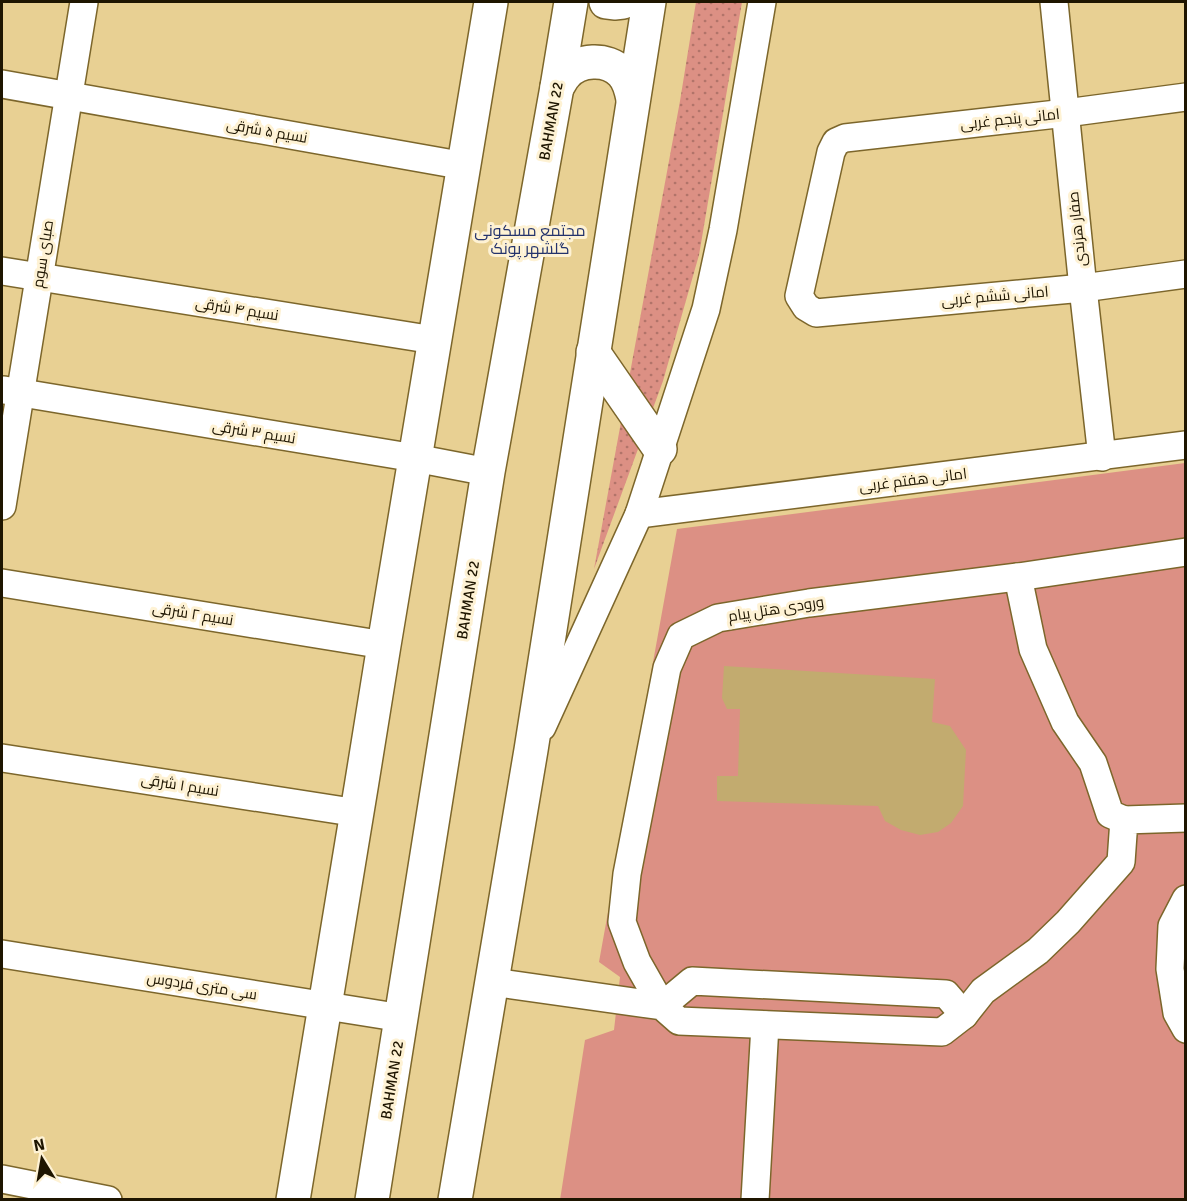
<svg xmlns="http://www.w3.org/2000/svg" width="1187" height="1201" viewBox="0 0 1187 1201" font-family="Signika,Cairo,sans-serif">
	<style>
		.grass { fill: url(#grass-dots) }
		.garden { fill: #dc9084 }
		.building { fill: #c2ab6f }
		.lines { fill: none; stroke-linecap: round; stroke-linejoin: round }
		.minor-casing { stroke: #7c662b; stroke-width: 30 }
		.major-casing { stroke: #7c662b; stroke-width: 36 }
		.highway-casing { stroke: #7c662b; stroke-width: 36 }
		.minor { stroke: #fff; stroke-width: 27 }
		.major { stroke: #fff; stroke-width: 33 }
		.highway { stroke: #fff; stroke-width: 33 }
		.labels { text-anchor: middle; stroke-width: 6; stroke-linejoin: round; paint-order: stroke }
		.street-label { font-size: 15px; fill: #1e1500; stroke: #fef2d4 }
		.neighbourhood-label { font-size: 16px; fill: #24336c; stroke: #fef2d4 }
	</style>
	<defs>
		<pattern id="grass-dots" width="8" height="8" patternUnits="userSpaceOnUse" patternTransform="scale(1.5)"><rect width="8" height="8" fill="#dc9084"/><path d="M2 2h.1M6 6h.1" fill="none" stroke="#b2746a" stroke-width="1.8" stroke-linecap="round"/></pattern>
	</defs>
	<rect width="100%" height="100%" fill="#e8d093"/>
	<path class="grass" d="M 696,2 L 742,2 L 699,255 L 663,381 L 594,569 L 680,101 Z"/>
	<path class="garden" d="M 1185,463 L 1185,1199 L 560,1200 L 585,1040 L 614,1030 L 620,977 L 599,962 L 677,529 Z"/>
	<path class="building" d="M 724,666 L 935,679 L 932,722 L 950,726 L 966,750 L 963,806 L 951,823 L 938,832 L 920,835 L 901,830 L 885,821 L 878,806 L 717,801 L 717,776 L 738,776 L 740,709 L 727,709 L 722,698 Z"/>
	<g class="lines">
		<g class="minor-casing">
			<g id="minor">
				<path d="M 1054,2 L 1083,288 L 1102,457"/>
				<path d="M 2,84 L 465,166"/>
				<path d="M 1186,97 L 1066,113 L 845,138 L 836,142 L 831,152 L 799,296 L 806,307 L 816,313 L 1083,288 L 1186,274"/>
				<path d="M 2,271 L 434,340"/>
				<path d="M 4,390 L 415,458 L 488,472"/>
				<path d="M 2,506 L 84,2"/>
				<path d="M 639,514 L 1186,445"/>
				<path d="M 1018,577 L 1033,649 L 1065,722 L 1093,763 L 1110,814 L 1124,820"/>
				<path d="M 2,583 L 384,645"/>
				<path d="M 542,727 L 639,514 L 706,309 L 723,230 L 762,2"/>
				<path d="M 2,758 L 358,813"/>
				<path d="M 1186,899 L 1172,926 L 1170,969 L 1177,1013 L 1186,1029"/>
				<path d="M 2,954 L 402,1018"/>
				<path d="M 492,982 L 662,1006 L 679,1021 L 942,1032 L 964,1015 L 983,991 L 1038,951 L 1068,922 L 1121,862 L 1124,820 L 1186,818"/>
				<path d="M 662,1006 L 637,962 L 622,922 L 627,874 L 667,668 L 681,636 L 718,618 L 809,603 L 1018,577 L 1186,552"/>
				<path d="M 662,1006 L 692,981 L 946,994 L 964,1015"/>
				<path d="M 2,1179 L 108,1200"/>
				<path d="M 755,1200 L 765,1025"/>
			</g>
		</g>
		<g class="major-casing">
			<path id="major" d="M 293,1200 C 325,1015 354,830 384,645 C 418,431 457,216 491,2"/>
		</g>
		<g class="highway-casing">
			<g id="highway">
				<path d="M 606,2 L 614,3 L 623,2"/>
				<path d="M 557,87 C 560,83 562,78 565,75 C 578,59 607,57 622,73 C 629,80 631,89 633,99"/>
				<path d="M 593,352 L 660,449"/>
				<path d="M 372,1200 L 488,472 L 557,87 L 571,2"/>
				<path d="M 455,1200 L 531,750 L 649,2"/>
			</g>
		</g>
		<use href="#minor" class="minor"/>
		<use href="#major" class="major"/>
		<use href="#highway" class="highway"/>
	</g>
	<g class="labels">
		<g class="street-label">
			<text transform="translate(1010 119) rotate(-6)" y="5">امانی پنجم غربی</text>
			<text transform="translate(551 121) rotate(-80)" y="5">BAHMAN 22</text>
			<text transform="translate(267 131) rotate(10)" y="5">نسیم ۵ شرقی</text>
			<text transform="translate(1077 229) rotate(-96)" y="5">صفار هرندی</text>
			<text transform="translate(43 254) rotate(-81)" y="5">صبای سوم</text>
			<text transform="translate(995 296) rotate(-5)" y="5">امانی ششم غربی</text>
			<text transform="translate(237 309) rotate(9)" y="5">نسیم ۴ شرقی</text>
			<text transform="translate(254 432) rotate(9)" y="5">نسیم ۳ شرقی</text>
			<text transform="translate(913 480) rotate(-7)" y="5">امانی هفتم غربی</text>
			<text transform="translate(468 600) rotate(-81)" y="5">BAHMAN 22</text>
			<text transform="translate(776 609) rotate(-9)" y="5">ورودی هتل پیام</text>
			<text transform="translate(193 614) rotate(9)" y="5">نسیم ۲ شرقی</text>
			<text transform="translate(180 785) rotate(9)" y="5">نسیم ۱ شرقی</text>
			<text transform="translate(202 986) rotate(9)" y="5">سی متری فردوس</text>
			<text transform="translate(392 1080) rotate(-81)" y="5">BAHMAN 22</text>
		</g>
		<g class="neighbourhood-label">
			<text x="530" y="236">مجتمع مسکونی<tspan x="530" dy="18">گلشهر پونک</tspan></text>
		</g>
	</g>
	<rect width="1187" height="1201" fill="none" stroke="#1e1500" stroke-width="6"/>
	<g transform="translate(42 1159) rotate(349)" stroke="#fef2d4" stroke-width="4.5" paint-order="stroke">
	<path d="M0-4.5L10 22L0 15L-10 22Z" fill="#1e1500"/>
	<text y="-9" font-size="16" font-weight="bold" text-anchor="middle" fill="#1e1500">N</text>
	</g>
</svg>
